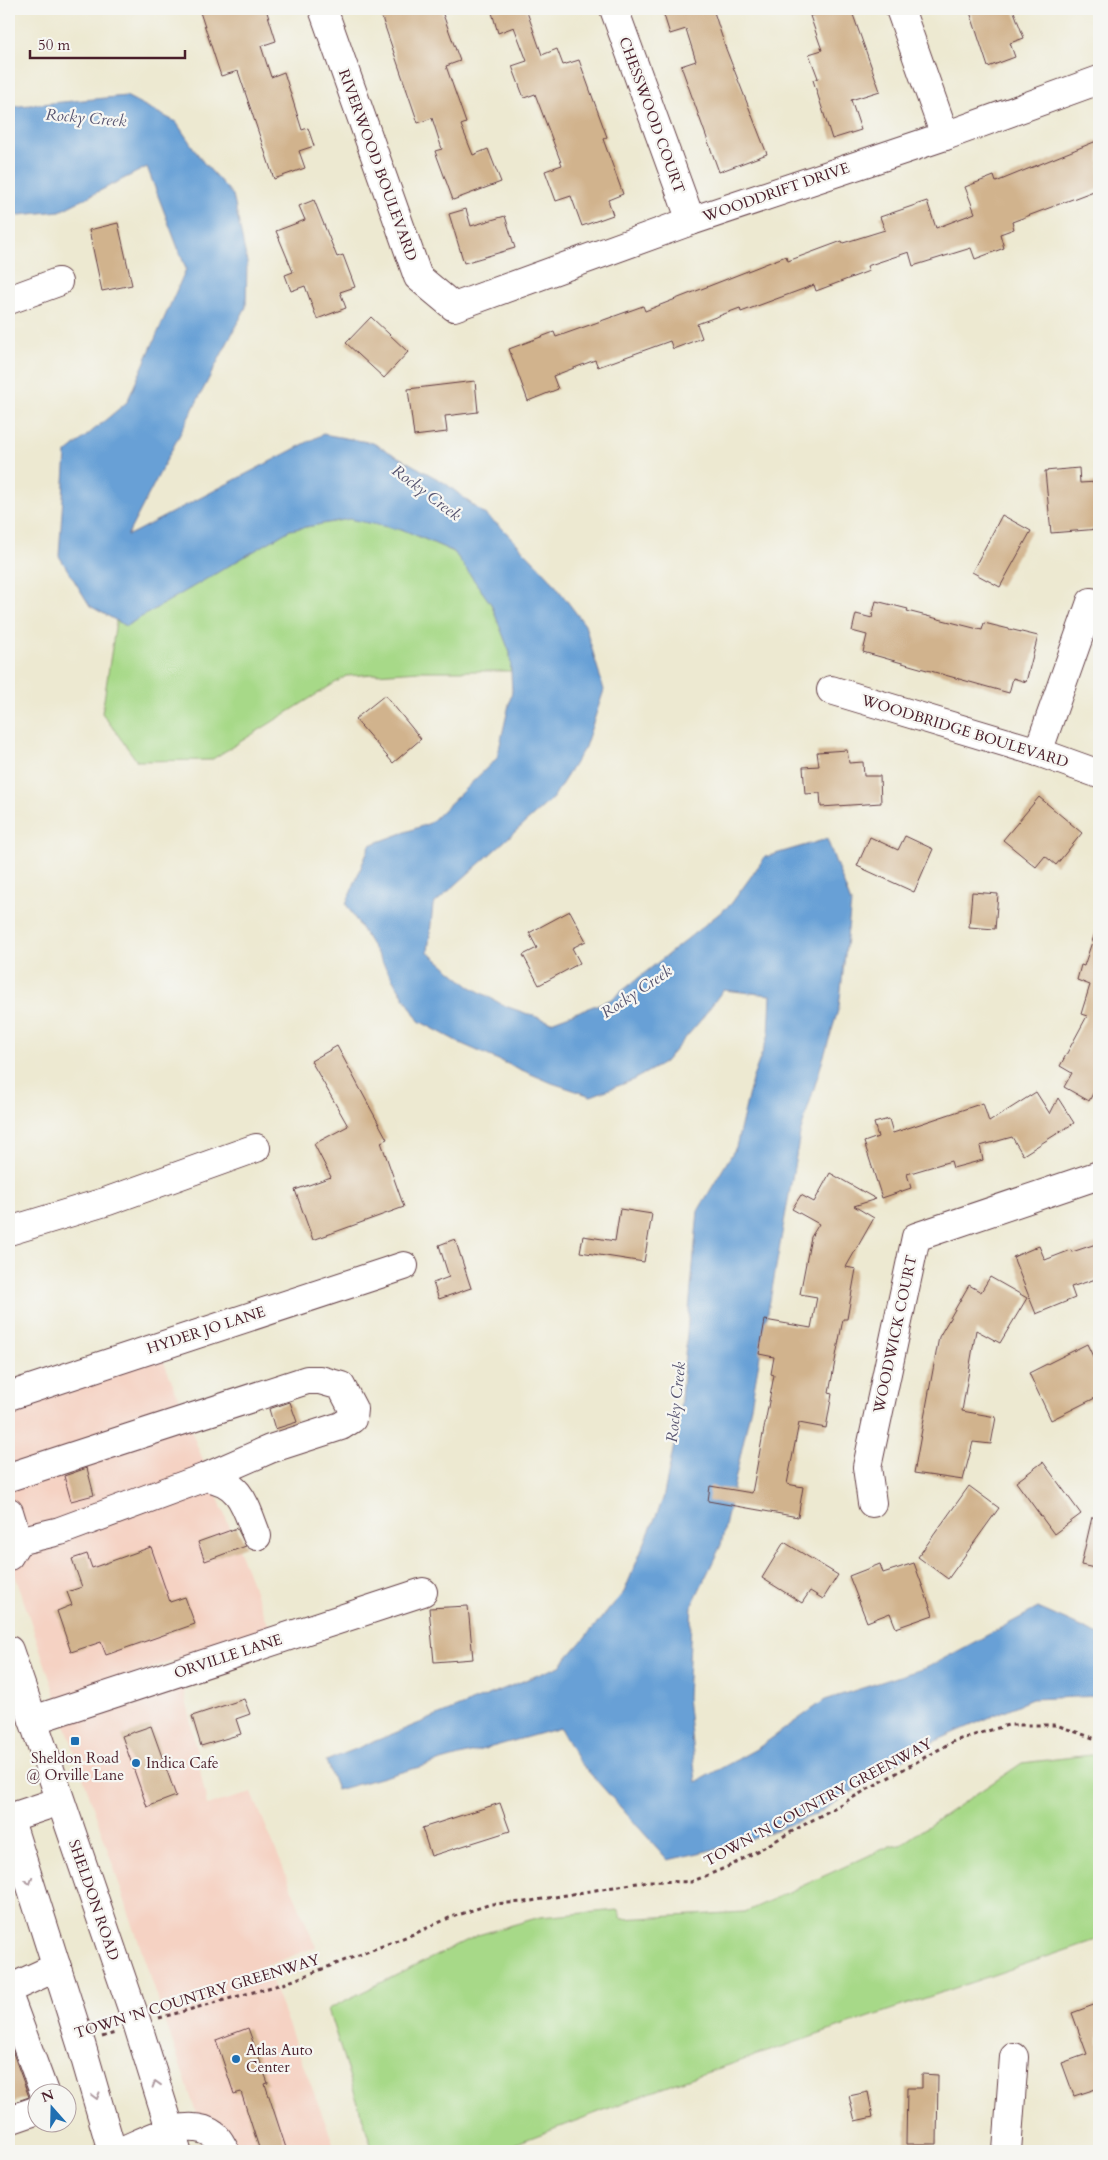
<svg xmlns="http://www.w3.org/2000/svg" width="1108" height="2160" viewBox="0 0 1108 2160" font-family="Cardo,serif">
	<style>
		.built { fill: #f5d2c3 }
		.green { fill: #a7d988; stroke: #787c5a }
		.water { fill: #68a0d6; stroke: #596080 }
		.building { fill: #d1b38d }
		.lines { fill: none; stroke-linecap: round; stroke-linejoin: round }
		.minor-casing { stroke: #623d44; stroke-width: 30 }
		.major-casing { stroke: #623d44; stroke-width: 30 }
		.path { stroke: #623d44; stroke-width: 3; stroke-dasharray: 4 4; stroke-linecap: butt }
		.minor { stroke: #fff; stroke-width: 28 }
		.major { stroke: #fff; stroke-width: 28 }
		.oneway { stroke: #ae9aa0 }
		.poi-dot { fill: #1f6fb2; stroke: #f6f6f2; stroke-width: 2 }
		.labels { text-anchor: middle; stroke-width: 4.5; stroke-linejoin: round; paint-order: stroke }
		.street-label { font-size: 15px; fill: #4a1f2b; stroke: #f6f6f2 }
		.poi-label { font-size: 15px; fill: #4a1f2b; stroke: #f6f6f2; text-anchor: start }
		.water-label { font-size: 16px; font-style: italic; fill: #56536f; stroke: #f6f6f2 }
	</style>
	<rect width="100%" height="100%" fill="#f6f6f2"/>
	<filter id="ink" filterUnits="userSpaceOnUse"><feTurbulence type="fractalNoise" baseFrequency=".02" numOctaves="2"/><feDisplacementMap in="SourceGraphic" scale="10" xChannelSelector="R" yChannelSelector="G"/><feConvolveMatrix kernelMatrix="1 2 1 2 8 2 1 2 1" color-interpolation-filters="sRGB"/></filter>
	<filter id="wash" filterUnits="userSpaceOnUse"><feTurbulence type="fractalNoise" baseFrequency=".0096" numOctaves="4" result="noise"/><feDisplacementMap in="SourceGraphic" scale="20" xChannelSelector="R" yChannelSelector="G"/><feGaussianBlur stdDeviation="1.12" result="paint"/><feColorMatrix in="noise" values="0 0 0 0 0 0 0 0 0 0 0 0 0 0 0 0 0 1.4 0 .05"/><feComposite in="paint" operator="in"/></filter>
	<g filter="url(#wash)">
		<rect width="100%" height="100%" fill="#ede9d1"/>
		<g class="built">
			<path d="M 162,1357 L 270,1629 L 57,1700 L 9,1557 L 9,1410 L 19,1404 Z"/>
			<path d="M 183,1684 L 207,1805 L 252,1793 L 316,1947 L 266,1966 L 336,2151 L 209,2151 L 65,1723 Z"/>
		</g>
		<g class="green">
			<path d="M 349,519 L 406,531 L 454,552 L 491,604 L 510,653 L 511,671 L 419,671 L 346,676 L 211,760 L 137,761 L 102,713 L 116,621 L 126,626 L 290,530 Z"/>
			<path d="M 1099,1754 L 1099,1939 L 673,2084 L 496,2151 L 373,2151 L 328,2009 L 478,1935 L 540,1917 L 618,1910 L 621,1919 L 745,1912 L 892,1845 L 900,1845 L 1022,1763 Z"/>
		</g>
		<path class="water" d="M 126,96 L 176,122 L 203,162 L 233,195 L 247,262 L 246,307 L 127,536 L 323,434 L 373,443 L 445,483 L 502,528 L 549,577 L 585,625 L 604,690 L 585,747 L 553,798 L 433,905 L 428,952 L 469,986 L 505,1006 L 551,1022 L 612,999 L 731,904 L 765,857 L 827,839 L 851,903 L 839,1007 L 800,1134 L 750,1411 L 721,1545 L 692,1605 L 687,1697 L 696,1782 L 758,1748 L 825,1700 L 928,1667 L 1038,1608 L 1099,1635 L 1099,1696 L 1032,1699 L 924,1746 L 817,1814 L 742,1843 L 668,1860 L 578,1760 L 560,1728 L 337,1790 L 326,1761 L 560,1666 L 624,1592 L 663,1499 L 679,1421 L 698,1211 L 736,1147 L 752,1080 L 769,1034 L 771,995 L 723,990 L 700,1021 L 664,1063 L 631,1081 L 591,1096 L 552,1083 L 503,1062 L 462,1044 L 419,1021 L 346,904 L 370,845 L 430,823 L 497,758 L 512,691 L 510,653 L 491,604 L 454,552 L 406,531 L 349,519 L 290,530 L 126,626 L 90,606 L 59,556 L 66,453 L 127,402 L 186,269 L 147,167 L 60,211 L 9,216 L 9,107 Z"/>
		<g id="blocks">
			<g class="building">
				<path d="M 199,9 L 266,9 L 276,41 L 261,46 L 271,77 L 284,72 L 302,130 L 308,128 L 314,146 L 299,151 L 305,168 L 274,179 L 238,71 L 221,76 Z"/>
				<path d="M 379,9 L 441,9 L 460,61 L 446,66 L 466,123 L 461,125 L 473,155 L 488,149 L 501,182 L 453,200 L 435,151 L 442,149 L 432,118 L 418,123 Z"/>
				<path d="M 491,9 L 526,9 L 542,55 L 557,49 L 563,65 L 579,60 L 607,137 L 603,139 L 623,194 L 608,200 L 613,215 L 582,226 L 571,196 L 556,201 L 545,171 L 562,165 L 535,94 L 524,98 L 512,66 L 527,61 L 514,27 L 498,33 Z"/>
				<path d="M 662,9 L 713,9 L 726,49 L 767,154 L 719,172 L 681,66 L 696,61 L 686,29 L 670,34 Z"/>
				<path d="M 830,9 L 851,9 L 880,91 L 851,100 L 861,130 L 832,139 L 813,80 L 818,78 L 809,54 L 822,50 L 810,16 Z"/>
				<path d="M 969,9 L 1013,9 L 1024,38 L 1010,43 L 1015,57 L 988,67 Z"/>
				<path d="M 1099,140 L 1099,189 L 1012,222 L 1014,229 L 1000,234 L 1004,248 L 975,259 L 971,248 L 913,266 L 909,252 L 867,266 L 869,271 L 816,291 L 814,285 L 741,312 L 740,308 L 697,324 L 702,338 L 673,349 L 670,341 L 598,367 L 595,360 L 553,376 L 558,389 L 528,401 L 509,349 L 554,332 L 556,337 L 643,306 L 645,311 L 786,256 L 788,261 L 842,241 L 843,243 L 885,230 L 880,217 L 927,201 L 936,228 L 975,213 L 965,187 L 994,176 L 996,182 Z"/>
				<path d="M 314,200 L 337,257 L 343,255 L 355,287 L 340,292 L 346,308 L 317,319 L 305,286 L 291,291 L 285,275 L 293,272 L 276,231 L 305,220 L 299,206 Z"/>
				<path d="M 466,209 L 471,226 L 505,216 L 515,248 L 464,263 L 449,214 Z"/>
				<path d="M 118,223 L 132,285 L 102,291 L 89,230 Z"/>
				<path d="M 371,317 L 408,352 L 384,378 L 346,343 Z"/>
				<path d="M 475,381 L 478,412 L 445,416 L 447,432 L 414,436 L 408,389 Z"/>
				<path d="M 1079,468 L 1080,483 L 1097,482 L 1099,529 L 1051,533 L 1045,471 Z"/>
				<path d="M 1002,515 L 1031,531 L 1000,587 L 972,572 Z"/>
				<path d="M 876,601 L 908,609 L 907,611 L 982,630 L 984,623 L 1038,636 L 1026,682 L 1013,678 L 1009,693 L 863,652 L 867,635 L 852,631 L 856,614 L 872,618 Z"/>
				<path d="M 385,695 L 421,739 L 393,763 L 355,719 Z"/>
				<path d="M 847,750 L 849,763 L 863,762 L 864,776 L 880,776 L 881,803 L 821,807 L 820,793 L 805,794 L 803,767 L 819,766 L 817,752 Z"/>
				<path d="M 1039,797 L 1082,833 L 1056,865 L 1045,856 L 1036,867 L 1003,840 Z"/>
				<path d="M 905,836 L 933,849 L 914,892 L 857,866 L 870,837 L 898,850 Z"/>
				<path d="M 972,892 L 998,894 L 995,929 L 969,927 Z"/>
				<path d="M 570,911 L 586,941 L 572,948 L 580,963 L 539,985 L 523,955 L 537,948 L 529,933 Z"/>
				<path d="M 1096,930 L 1099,931 L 1099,1082 L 1089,1101 L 1064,1087 L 1072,1073 L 1060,1066 L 1087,1016 L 1081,1014 L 1090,985 L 1077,980 L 1081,965 L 1084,966 Z"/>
				<path d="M 337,1046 L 387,1139 L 381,1142 L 404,1207 L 313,1240 L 295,1190 L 331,1177 L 314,1144 L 348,1126 L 311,1061 Z"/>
				<path d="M 1036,1092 L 1050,1114 L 1058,1098 L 1074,1123 L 1023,1155 L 1012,1137 L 980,1146 L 983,1160 L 953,1168 L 951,1161 L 907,1174 L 911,1188 L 882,1198 L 864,1142 L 878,1137 L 874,1123 L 889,1119 L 893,1133 L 983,1103 L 989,1122 Z"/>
				<path d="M 830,1173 L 876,1199 L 854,1206 L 874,1218 L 846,1267 L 856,1269 L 847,1319 L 843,1319 L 829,1393 L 832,1394 L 826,1428 L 799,1423 L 787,1484 L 803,1487 L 798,1517 L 708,1501 L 710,1486 L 752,1493 L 774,1375 L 771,1374 L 774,1357 L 759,1354 L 765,1320 L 811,1328 L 817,1297 L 800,1294 L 811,1237 L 819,1224 L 792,1209 L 801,1195 L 814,1202 Z"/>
				<path d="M 620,1209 L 652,1214 L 644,1262 L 580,1252 L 583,1236 L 615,1241 Z"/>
				<path d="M 455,1239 L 471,1288 L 439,1299 L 433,1283 L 449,1277 L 439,1245 Z"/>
				<path d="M 1099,1243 L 1099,1278 L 1071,1287 L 1075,1298 L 1036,1314 L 1013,1257 L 1039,1246 L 1045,1260 L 1071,1250 L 1072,1252 Z"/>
				<path d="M 990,1277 L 1027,1298 L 1000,1343 L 976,1330 L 962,1411 L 996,1417 L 991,1444 L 973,1442 L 963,1480 L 914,1473 L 939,1337 L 969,1285 L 981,1292 Z"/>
				<path d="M 1087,1344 L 1099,1369 L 1099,1396 L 1051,1420 L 1029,1373 Z"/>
				<path d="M 290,1402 L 297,1422 L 275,1429 L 269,1409 Z"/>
				<path d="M 1043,1462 L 1081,1514 L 1054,1534 L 1016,1482 Z"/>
				<path d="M 87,1468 L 94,1495 L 71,1501 L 64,1476 Z"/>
				<path d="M 969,1486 L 999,1508 L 948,1579 L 918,1557 Z"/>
				<path d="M 1092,1517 L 1099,1517 L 1099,1569 L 1081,1565 Z"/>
				<path d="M 237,1528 L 246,1546 L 205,1561 L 198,1542 Z"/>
				<path d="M 784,1542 L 838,1575 L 823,1599 L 810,1591 L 802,1603 L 762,1578 Z"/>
				<path d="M 151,1547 L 170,1602 L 185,1597 L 195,1624 L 106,1655 L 101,1642 L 71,1652 L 57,1611 L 72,1605 L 67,1592 L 82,1587 L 72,1559 L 87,1554 L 92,1568 Z"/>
				<path d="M 914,1563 L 933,1615 L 896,1628 L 890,1613 L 867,1622 L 849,1576 L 880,1564 L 883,1573 Z"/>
				<path d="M 468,1606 L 473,1659 L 434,1662 L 429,1608 Z"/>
				<path d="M 244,1699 L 250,1714 L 236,1719 L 241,1734 L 201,1746 L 192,1716 Z"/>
				<path d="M 151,1726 L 176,1796 L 147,1807 L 122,1736 Z"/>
				<path d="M 500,1803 L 510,1831 L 431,1856 L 422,1828 Z"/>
				<path d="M 1099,2003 L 1099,2088 L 1074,2096 L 1062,2063 L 1087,2054 L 1072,2013 Z"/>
				<path d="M 248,2028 L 268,2083 L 265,2084 L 287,2151 L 260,2151 L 241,2092 L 234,2094 L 216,2040 Z"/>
				<path d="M 9,2042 L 29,2097 L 9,2104 Z"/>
				<path d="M 922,2074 L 938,2075 L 937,2144 L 906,2144 L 907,2088 L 922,2088 Z"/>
				<path d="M 868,2092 L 873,2117 L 855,2121 L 849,2096 Z"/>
			</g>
		</g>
	</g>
	<g filter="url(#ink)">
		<use href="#blocks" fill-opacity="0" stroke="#623d44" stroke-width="1"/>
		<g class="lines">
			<g class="minor-casing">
				<g id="minor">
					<path d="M 323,9 L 418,277 L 454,307 L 691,221 L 945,136 L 1099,80"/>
					<path d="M 614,9 L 691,221"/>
					<path d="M 900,9 L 945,136"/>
					<path d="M 9,300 L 58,282"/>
					<path d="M 831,690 L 1038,752 L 1099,774"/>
					<path d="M 1038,752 L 1091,602"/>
					<path d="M 9,1231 L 108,1201 L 256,1148"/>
					<path d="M 9,1396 L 404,1266"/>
					<path d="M 9,1477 L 307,1380 L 320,1380 L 341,1386 L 353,1409 L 352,1419 L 341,1426 L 270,1449 L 206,1477"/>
					<path d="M 872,1503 L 867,1467 L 916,1237 L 1099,1175"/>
					<path d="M 9,1512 L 18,1541 L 9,1556"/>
					<path d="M 18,1541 L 60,1531 L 206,1477 C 242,1483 245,1506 257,1536"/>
					<path d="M 33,1720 L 423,1592"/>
					<path d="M 9,1818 L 60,1801"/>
					<path d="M 9,1989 L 57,1967"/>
					<path d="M 9,1997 L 44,2092"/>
					<path d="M 9,2120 L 38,2110"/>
					<path d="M 121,2151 C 146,2141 188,2115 214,2135 C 219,2138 222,2146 225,2151"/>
					<path d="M 1007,2151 L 1014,2057"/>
				</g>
			</g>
			<g class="major-casing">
				<g id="major">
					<path d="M 9,1650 L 138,2026 L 177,2151"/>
					<path d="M 9,1817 L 81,2044 L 112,2151"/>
				</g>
			</g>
			<g class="path">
				<path d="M 159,2018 L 286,1983 L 416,1933 L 449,1918 L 491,1904 L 525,1902 L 649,1881 L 691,1882 L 732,1865 L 954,1741 L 1008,1725 L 1056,1725 L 1099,1740"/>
				<path d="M 102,2037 L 115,2033"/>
			</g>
			<use href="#minor" class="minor"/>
			<use href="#major" class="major"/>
		</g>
		<defs><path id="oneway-chevron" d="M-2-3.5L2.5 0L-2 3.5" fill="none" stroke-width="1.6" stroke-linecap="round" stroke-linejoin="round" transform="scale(1.25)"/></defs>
		<g class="oneway">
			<use href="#oneway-chevron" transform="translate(29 1881) rotate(72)"/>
			<use href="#oneway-chevron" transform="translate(156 2084) rotate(-107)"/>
			<use href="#oneway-chevron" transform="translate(96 2096) rotate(74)"/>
		</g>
	</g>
	<g class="poi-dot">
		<rect x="70" y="1736" width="10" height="10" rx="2.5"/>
		<circle cx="136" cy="1763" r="5"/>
		<circle cx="236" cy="2059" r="5"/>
	</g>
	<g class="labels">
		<g class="street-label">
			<text transform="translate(652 115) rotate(70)" y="5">CHESSWOOD COURT</text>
			<text transform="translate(378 165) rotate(70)" y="5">RIVERWOOD BOULEVARD</text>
			<text transform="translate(776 192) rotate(-19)" y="5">WOODDRIFT DRIVE</text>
			<text transform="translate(965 731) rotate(17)" y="5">WOODBRIDGE BOULEVARD</text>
			<text transform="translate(206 1330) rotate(-18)" y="5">HYDER JO LANE</text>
			<text transform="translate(895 1334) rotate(-78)" y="5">WOODWICK COURT</text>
			<text transform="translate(228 1656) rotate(-18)" y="5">ORVILLE LANE</text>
			<text transform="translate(818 1802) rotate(-28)" y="5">TOWN 'N COUNTRY GREENWAY</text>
			<text transform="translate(94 1900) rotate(71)" y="5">SHELDON ROAD</text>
			<text transform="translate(197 1996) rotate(-17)" y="5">TOWN 'N COUNTRY GREENWAY</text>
		</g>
		<g class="poi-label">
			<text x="75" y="1763" text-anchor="middle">Sheldon Road<tspan x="75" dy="17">@ Orville Lane</tspan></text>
			<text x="146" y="1768">Indica Cafe</text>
			<text x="246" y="2055">Atlas Auto<tspan x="246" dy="17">Center</tspan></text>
		</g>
		<g class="water-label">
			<text transform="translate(86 117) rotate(5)" y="6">Rocky Creek</text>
			<text transform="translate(427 492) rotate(37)" y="6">Rocky Creek</text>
			<text transform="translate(636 991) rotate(-34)" y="6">Rocky Creek</text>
			<text transform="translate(675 1402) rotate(-84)" y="6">Rocky Creek</text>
		</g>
	</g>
	<rect width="1108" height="2160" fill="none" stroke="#f6f6f2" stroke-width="30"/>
	<g transform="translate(52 2108) rotate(340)"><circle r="24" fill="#f6f6f2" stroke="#b1a0a2"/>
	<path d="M0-4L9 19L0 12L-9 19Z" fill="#1f6fb2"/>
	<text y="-8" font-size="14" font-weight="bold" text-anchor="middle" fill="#4a1f2b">N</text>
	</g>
	<path d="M30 50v8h155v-8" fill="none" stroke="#4a1f2b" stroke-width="2.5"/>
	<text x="38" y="50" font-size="15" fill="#4a1f2b" stroke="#f6f6f2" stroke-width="4" paint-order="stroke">50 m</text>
</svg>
